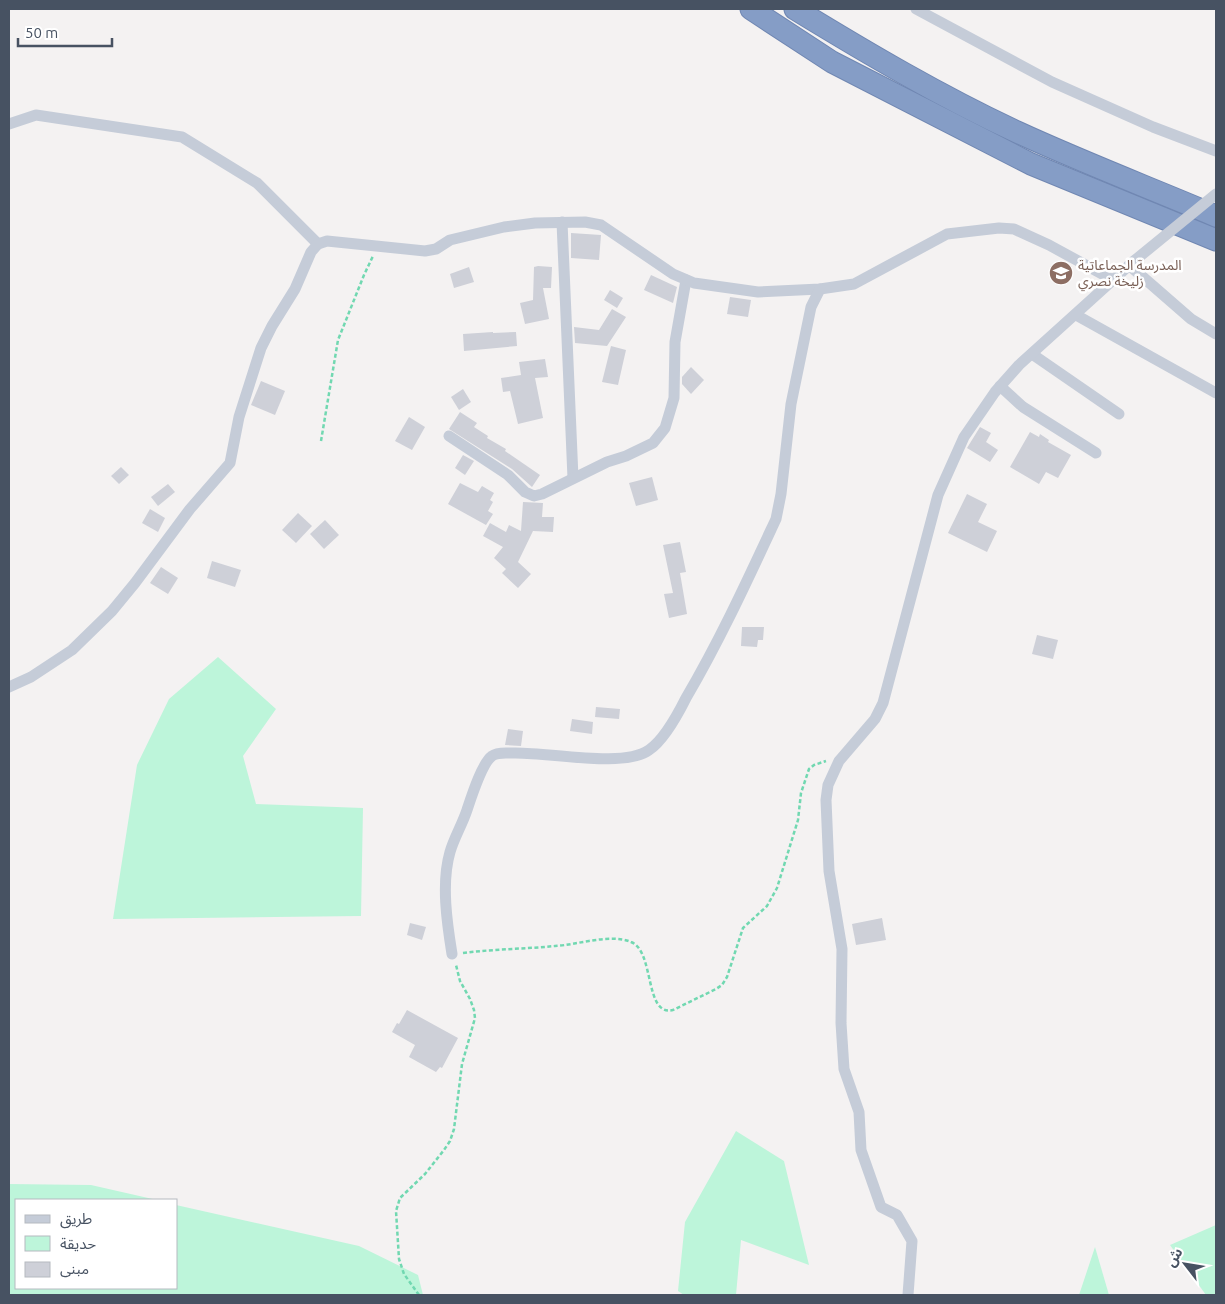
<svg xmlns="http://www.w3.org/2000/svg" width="1225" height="1304" viewBox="0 0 1225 1304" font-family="Ubuntu,'Noto Sans Arabic',sans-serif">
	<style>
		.green { fill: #bdf5da }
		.building { fill: #ced0d8 }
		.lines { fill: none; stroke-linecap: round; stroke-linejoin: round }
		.motorway-casing { stroke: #7087b2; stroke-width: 23 }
		.path { stroke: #71d8b1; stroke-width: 2.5; stroke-dasharray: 4 2.5; stroke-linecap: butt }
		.minor { stroke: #c5ccd8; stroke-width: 11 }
		.motorway { stroke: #859dc6; stroke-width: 21 }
		.minor-bridge { stroke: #c5ccd8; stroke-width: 11 }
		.labels { text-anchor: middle; stroke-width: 5; stroke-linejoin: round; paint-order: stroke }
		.education-label { font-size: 14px; fill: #785e54; stroke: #fff; text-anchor: start }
	</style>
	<rect width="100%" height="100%" fill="#f4f2f2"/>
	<g class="green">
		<path d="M 218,657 L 276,709 L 243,756 L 256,804 L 363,808 L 361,916 L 113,919 L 137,765 L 169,699 Z"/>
		<path d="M 736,1131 L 784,1161 L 809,1265 L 741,1240 L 736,1295 L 684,1295 L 678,1291 L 685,1222 Z"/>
		<path d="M 9,1184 L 91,1185 L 157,1200 L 16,1200 L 16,1288 L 176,1288 L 176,1205 L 359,1246 L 418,1275 L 423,1295 L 9,1295 Z"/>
		<path d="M 1216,1225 L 1216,1295 L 1206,1295 L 1170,1245 Z"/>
		<path d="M 1095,1247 L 1109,1295 L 1079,1295 Z"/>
	</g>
	<g class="building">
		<path d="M 571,233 L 601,235 L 599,260 L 571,258 Z"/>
		<path d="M 538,266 L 552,267 L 551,288 L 543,288 L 549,319 L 525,324 L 520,303 L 533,300 L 534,267 Z"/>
		<path d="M 469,267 L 474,282 L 454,288 L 450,274 Z"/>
		<path d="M 651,275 L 677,287 L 673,303 L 644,290 Z"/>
		<path d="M 610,290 L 623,298 L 617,308 L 604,300 Z"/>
		<path d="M 730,297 L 751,300 L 748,317 L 727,314 Z"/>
		<path d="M 612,309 L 626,317 L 607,346 L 575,343 L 574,327 L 599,330 Z"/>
		<path d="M 493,332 L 493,333 L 516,332 L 517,346 L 464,351 L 463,334 Z"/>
		<path d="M 611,346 L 626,350 L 618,385 L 602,382 Z"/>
		<path d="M 545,359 L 548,377 L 535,378 L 543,418 L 518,424 L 510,391 L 503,392 L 501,378 L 521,375 L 519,362 Z"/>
		<path d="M 691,367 L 704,380 L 691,394 L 682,384 L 682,377 Z"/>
		<path d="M 261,381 L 285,391 L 275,415 L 251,405 Z"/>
		<path d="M 463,389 L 471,402 L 459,410 L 451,397 Z"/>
		<path d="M 460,412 L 477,423 L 474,427 L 488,436 L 487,438 L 506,449 L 505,451 L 540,475 L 532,487 L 512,469 L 449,429 Z"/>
		<path d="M 409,417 L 425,427 L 412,450 L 395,441 Z"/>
		<path d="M 980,427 L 991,433 L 986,442 L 998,450 L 990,462 L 967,448 Z"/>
		<path d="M 1030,432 L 1039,437 L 1040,434 L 1049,440 L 1048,442 L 1071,455 L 1058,478 L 1046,472 L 1039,484 L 1010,467 Z"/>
		<path d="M 463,455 L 474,461 L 465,475 L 455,468 Z"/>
		<path d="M 121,467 L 129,475 L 119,484 L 111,476 Z"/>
		<path d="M 652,477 L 658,500 L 636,506 L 629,483 Z"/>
		<path d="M 460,483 L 478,492 L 482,486 L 494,493 L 490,500 L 493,502 L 488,511 L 493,514 L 486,525 L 448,504 Z"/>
		<path d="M 168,484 L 175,492 L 158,506 L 151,497 Z"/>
		<path d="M 967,494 L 987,504 L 978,522 L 997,531 L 987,552 L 948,533 Z"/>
		<path d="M 523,502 L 543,503 L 542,517 L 554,517 L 553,532 L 533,531 L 518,562 L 531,574 L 518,588 L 502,573 L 506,569 L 494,558 L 503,547 L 483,536 L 490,523 L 506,532 L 509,525 L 521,531 Z"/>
		<path d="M 150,509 L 165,518 L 158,532 L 142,523 Z"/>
		<path d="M 298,513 L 312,526 L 296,543 L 282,530 Z"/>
		<path d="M 325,520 L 339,535 L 324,549 L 310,534 Z"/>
		<path d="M 680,542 L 686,572 L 680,573 L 687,614 L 669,618 L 664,594 L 673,593 L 663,545 Z"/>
		<path d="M 212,561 L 241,570 L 235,587 L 207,578 Z"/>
		<path d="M 161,567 L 178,578 L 168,594 L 150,583 Z"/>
		<path d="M 742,627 L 764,627 L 763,640 L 758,640 L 757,647 L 741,646 Z"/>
		<path d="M 1037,635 L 1058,640 L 1053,659 L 1032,654 Z"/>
		<path d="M 596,707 L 620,709 L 619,719 L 595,717 Z"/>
		<path d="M 572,719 L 593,722 L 592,734 L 570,731 Z"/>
		<path d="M 508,729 L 523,731 L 521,746 L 505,745 Z"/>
		<path d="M 882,918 L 886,940 L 856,945 L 852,924 Z"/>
		<path d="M 410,923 L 426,927 L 422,940 L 407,935 Z"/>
		<path d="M 407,1010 L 458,1038 L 442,1068 L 440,1067 L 436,1072 L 409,1057 L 415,1045 L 392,1032 L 397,1023 L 399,1024 Z"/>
	</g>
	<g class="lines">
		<g class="motorway-casing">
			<g id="motorway">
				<path d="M 751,9 L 832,62 L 1031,164 L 1216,240"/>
				<path d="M 795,9 C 867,53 940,96 1017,132 C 1082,162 1150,188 1216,216"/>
			</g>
		</g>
		<g class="path">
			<path d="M 321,441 L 338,340 L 364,275 L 373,256"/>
			<path d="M 463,953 C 494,949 525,949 555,946 C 577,945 611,933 631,942 C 655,951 644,1017 673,1010 L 716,989 L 722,985 L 727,977 L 743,928 L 767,906 L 777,888 L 798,820 L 801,793 L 809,769 L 814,765 L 826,761"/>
			<path d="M 419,1295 L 404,1274 L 399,1259 L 396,1211 L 400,1198 L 425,1174 L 444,1150 L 450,1141 L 454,1129 L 462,1064 L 475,1018 L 474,1010 L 470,999 L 460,981 L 456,965"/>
		</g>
		<g class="minor">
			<path d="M 916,9 L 1052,82 L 1153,127 L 1216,151"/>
			<path d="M 9,124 L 36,115 L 182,137 L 257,183 L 318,244"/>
			<path d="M 562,222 L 573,478"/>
			<path d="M 1129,265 L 1191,319 L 1216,334"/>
			<path d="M 1076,315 L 1216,393"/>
			<path d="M 1032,354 L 1119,414"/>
			<path d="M 1000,386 L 1023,407 L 1096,453"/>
			<path d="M 449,436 L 508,475 L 525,492 L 534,496 L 542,494 L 607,462 L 626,456 L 653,443 L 665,428 L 674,398 L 675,342 L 686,280"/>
			<path d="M 9,687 L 31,677 L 72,650 L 112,611 L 135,583 L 190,509 L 230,463 L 239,417 L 261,348 L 272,326 L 295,289 L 311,252 L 318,244 L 327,241 L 425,251 L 436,249 L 450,240 L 504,227 L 535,223 L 585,222 L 601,225 L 673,274 L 694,283 L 758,292 L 820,289 L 854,284 L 947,234 L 999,228 L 1014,229 L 1049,245 L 1113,280"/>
			<path d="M 452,954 C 447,923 441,883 450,852 C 454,838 462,825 467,810 C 471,798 482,763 492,756 C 497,752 505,753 511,753 C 545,751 622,769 649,750 C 664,740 678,714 686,698 C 720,640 748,579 776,519 L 781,494 L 791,404 L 811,307 L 820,289"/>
			<path d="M 908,1295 L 912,1241 L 897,1215 L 881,1207 L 861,1150 L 859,1112 L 844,1069 L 841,1023 L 842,949 L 829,871 L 826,800 L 828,785 L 839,761 L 875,719 L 883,703 L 938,495 L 964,437 L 995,392 L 1019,365 L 1134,261"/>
		</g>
		<use href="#motorway" class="motorway"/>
		<path class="minor-bridge" d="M 1134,261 L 1216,194"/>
	</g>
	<defs>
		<g id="school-disc" transform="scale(1.25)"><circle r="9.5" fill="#8d6e63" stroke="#fff"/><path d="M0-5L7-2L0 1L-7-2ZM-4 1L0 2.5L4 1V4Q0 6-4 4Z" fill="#fff"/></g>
	</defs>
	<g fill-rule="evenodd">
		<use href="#school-disc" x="1061" y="273"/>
	</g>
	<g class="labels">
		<g class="education-label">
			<text x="1078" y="270">المدرسة الجماعاتية<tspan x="1078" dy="16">زليخة نصري</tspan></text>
		</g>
	</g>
	<rect width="1225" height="1304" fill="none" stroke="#475262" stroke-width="20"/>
	<rect x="15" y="1199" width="162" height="90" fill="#ffffff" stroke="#b5bac0"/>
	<rect x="25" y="1215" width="25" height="8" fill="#c5ccd8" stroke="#b5bac0"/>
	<text x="60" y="1224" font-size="15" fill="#475262">طريق</text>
	<rect x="25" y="1236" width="25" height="15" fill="#bdf5da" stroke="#b5bac0"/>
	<text x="60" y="1249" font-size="15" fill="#475262">حديقة</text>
	<rect x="25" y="1262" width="25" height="15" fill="#ced0d8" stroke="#b5bac0"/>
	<text x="60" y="1274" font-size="15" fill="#475262">مبنى</text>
	<g transform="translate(1185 1264) rotate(301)" stroke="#ffffff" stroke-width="4" paint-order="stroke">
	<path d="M0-4L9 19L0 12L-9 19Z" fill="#475262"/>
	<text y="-8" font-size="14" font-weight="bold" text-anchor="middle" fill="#475262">ش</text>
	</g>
	<path d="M18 38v8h94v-8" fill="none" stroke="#475262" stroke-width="2.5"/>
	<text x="25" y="38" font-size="15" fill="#475262" stroke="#ffffff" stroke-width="4" paint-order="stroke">50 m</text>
</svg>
